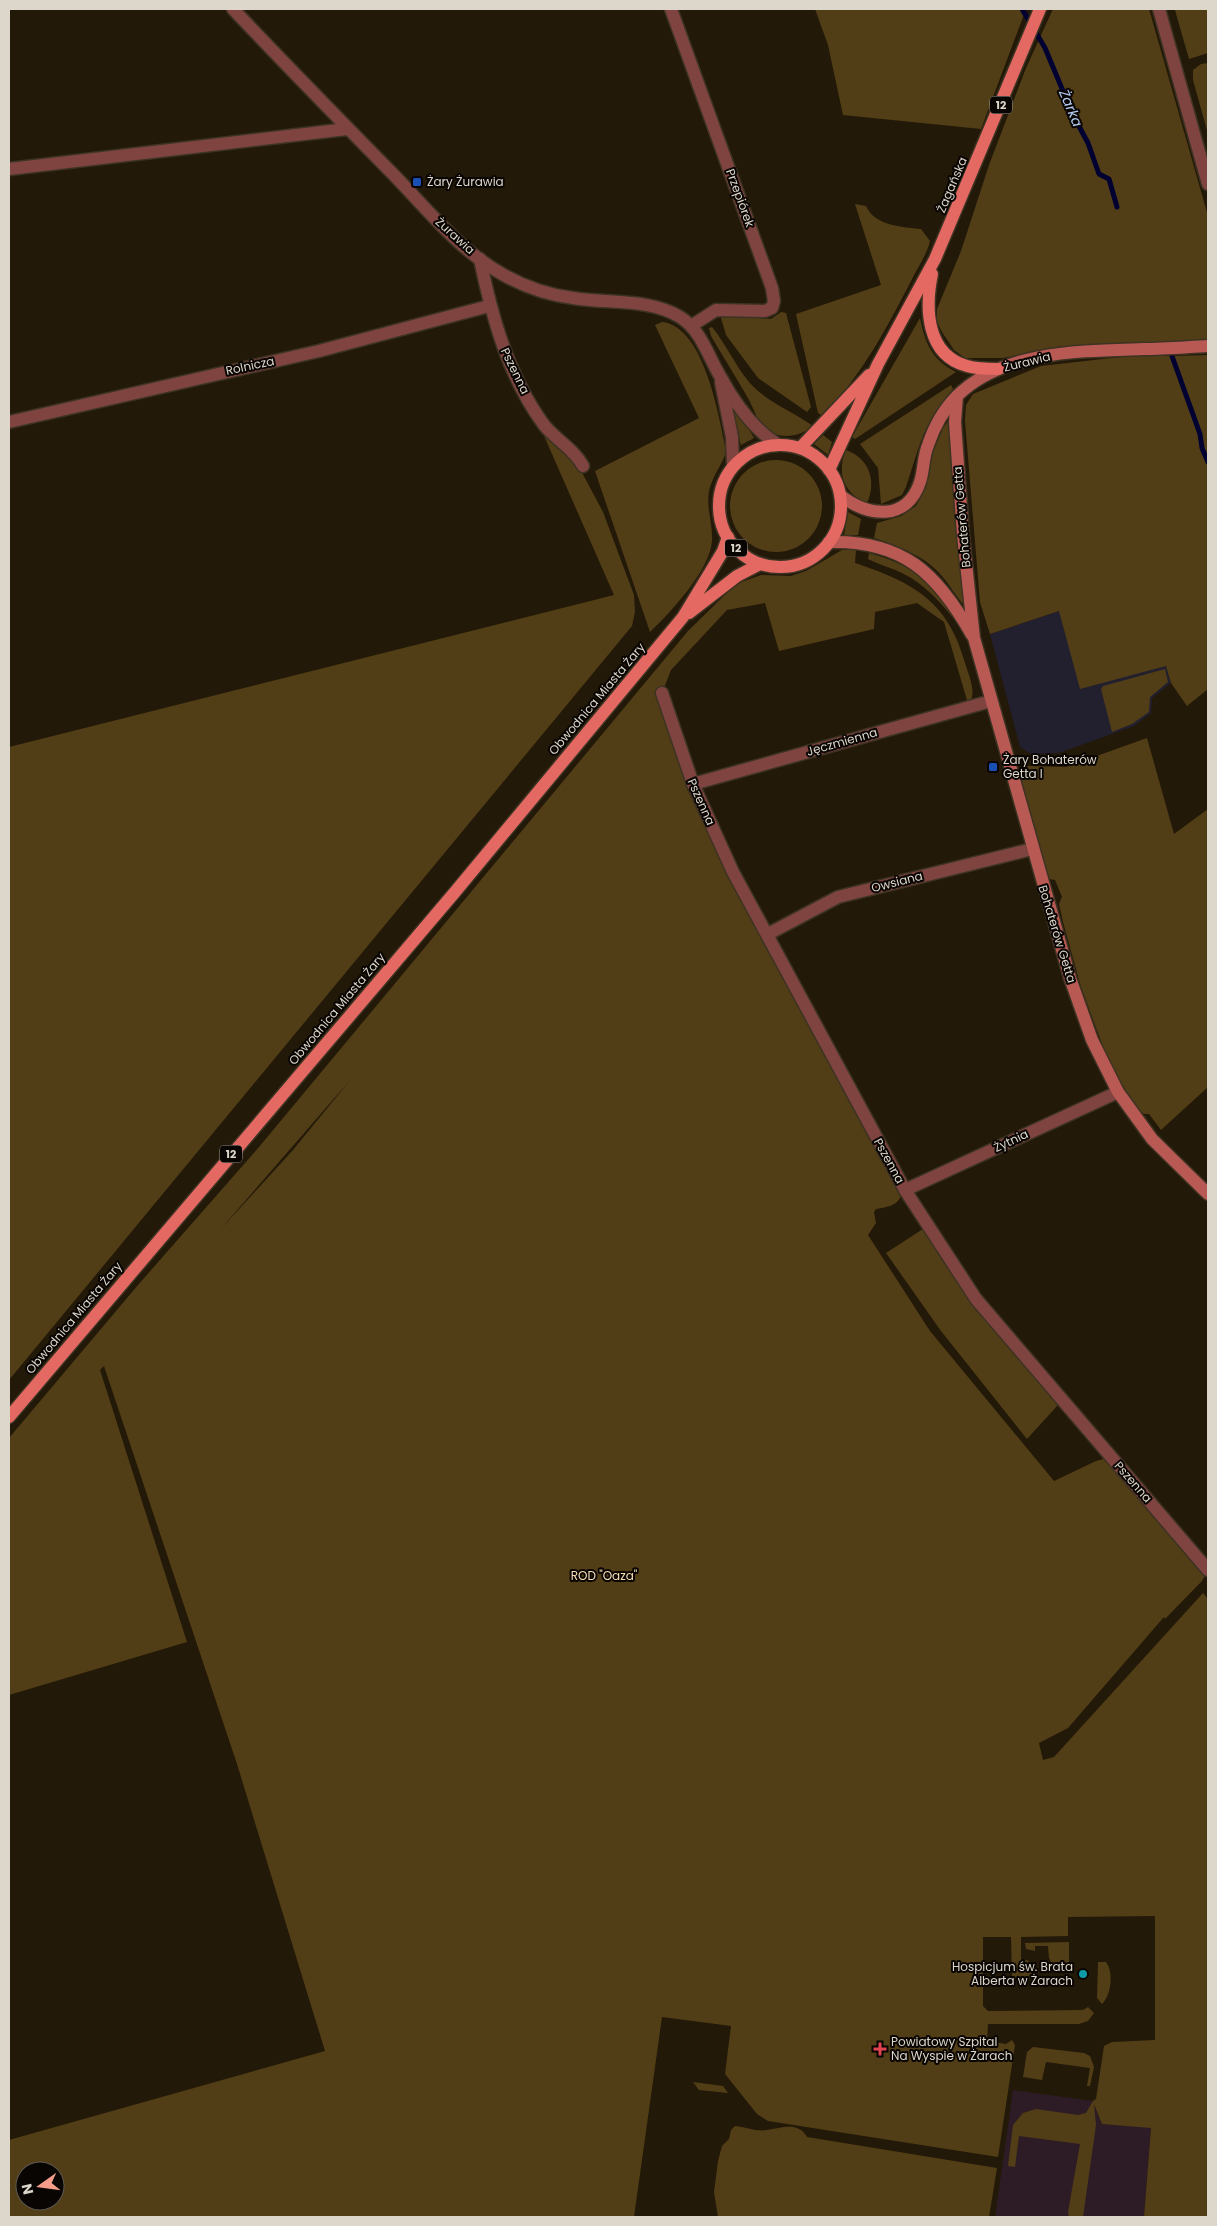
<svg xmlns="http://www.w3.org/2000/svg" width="1217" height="2226" viewBox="0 0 1217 2226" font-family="Poppins,sans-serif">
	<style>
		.commercial { fill: #221f2f }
		.education { fill: #2d1c25 }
		.green { fill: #523e16; fill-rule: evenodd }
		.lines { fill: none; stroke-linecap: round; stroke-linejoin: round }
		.stream { stroke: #000131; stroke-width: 5 }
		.street-casing { stroke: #3d3323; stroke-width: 15 }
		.secondary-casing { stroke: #3d3323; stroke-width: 15 }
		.primary-casing { stroke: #3d3323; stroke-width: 15 }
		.street { stroke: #7f4440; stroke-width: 12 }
		.secondary { stroke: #b85954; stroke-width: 12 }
		.primary { stroke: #e46963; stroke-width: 12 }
		.transit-dot { fill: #1a4fb4; stroke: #090502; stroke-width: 2 }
		.culture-dot { fill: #0f9aa8; stroke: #090502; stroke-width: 2 }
		.health-dot { fill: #e0444e; stroke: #090502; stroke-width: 2 }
		.labels { text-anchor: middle; stroke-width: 4; stroke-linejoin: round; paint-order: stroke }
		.shield { fill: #090502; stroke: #9d978f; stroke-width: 1 }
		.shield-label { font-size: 11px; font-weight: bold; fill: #dcd6cb }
		.poi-label { font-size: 12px; fill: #dcd6cb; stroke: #090502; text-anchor: start }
		.street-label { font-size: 12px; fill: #dcd6cb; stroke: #090502 }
		.park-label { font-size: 12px; fill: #f7dfb5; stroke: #090502 }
		.water-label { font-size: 14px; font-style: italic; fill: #b4cbf2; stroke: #090502 }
	</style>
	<rect width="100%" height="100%" fill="#231908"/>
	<path class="commercial" d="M 1059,611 L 1166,666 L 1171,683 L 1152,698 L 1151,713 L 1134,726 L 1059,753 L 1031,754 L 1020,747 L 990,634 Z"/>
	<path class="education" d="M 1013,2090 L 1093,2101 L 1102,2124 L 1151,2127 L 1144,2217 L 995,2217 Z"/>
	<g class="green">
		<path d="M 815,9 L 1026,9 L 981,129 L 843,115 L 828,45 Z"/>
		<path d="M 1053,9 L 1149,9 L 1208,216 L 1208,340 L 1063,346 L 1003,358 L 965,358 L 954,350 L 942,332 L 937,322 L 937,309 L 961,251 L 989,165 L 1026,68 Z"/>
		<path d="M 1180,9 L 1208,9 L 1208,53 L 1189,59 L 1175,10 Z"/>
		<path d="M 1208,63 L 1208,134 L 1193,80 L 1193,70 L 1201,64 Z"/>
		<path d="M 855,204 L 866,206 C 875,226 902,227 921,229 L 930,241 C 927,254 918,267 912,279 C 887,328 861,376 823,416 L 818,413 L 796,314 L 881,285 Z"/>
		<path d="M 781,312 L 786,313 L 811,407 L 807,412 L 758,378 L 726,335 L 721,318 L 726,315 L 771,319 Z"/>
		<path d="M 920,318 C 925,343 932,360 956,372 L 855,439 L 852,437 Z"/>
		<path d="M 662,322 C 704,326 719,416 726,450 C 725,461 713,474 709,491 C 706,508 713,524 712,541 C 710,570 671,612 650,632 L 595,471 L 699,418 L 655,325 Z"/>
		<path d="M 712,327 C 726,344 735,365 749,382 C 766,402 793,411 813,426 C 798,439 771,441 759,421 C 754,412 751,402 745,393 C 734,374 722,355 711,336 L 709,328 Z"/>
		<path d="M 1138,355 L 1172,356 L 1199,433 L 1201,448 L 1208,463 L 1208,689 L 1187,706 L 1171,683 L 1166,666 L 1080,689 L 1059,611 L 990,634 L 980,602 L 965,421 L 966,405 L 973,394 L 1041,366 Z"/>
		<path d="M 1208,355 L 1208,461 L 1173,356 Z"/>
		<path d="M 951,385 L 953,389 C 921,427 921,443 906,487 L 902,495 L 881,504 L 878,468 L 860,444 Z"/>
		<path d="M 729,399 L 736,407 L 754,438 L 741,445 Z"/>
		<path d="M 949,420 L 965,606 C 956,597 950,585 941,575 C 925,556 898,546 874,538 L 877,523 L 901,516 L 916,506 L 926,487 L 933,452 L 943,428 Z"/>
		<path d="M 541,429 L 578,465 L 603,512 L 634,595 L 635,612 L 632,626 L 9,1380 L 9,747 L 614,595 Z"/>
		<path d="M 823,435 L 832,442 L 828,455 L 814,444 Z"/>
		<path d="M 846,450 C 869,458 877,481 867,503 C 844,494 836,473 846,450 Z"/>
		<circle cx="776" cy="506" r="46"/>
		<path d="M 848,512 L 861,519 L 858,535 L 844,535 Z"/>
		<path d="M 842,550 L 856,550 L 855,563 C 915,583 949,602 966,666 C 971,682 976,691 969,707 L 944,622 L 917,603 L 875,612 L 874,629 L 779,651 L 765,603 L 727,610 L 671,670 L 662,693 L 687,789 L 743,902 L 901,1195 C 898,1206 887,1207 876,1209 L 874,1212 L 876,1223 L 868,1235 L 930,1331 L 1054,1481 L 1096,1461 L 1111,1457 L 1207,1572 L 1202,1581 L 1165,1619 L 1164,1617 L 1068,1728 L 1039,1743 L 1043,1760 L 1054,1757 L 1203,1593 L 1208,1599 L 1208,2217 L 1144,2217 L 1151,2128 L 1102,2124 L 1094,2104 L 1096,2125 L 1083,2217 L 1069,2217 L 1068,2212 L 1080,2144 L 1019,2136 L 1015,2167 L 1008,2166 L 1013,2125 L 1023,2113 L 1036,2109 L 1078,2115 L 1086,2113 L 1093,2101 L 1096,2099 L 1104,2046 L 1112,2042 L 1155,2040 L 1155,1916 L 1068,1917 L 1068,1936 L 1021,1937 L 1021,1960 L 1027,1960 L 1034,1965 L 1035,1970 L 1031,1979 L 1012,1979 L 1011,1937 L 983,1937 L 983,2006 L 988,2011 L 1083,2010 L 1088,2007 L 1094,2013 L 1088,2021 L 1079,2024 L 988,2024 L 987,2041 L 1006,2044 L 1012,2040 L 1015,2045 L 998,2157 L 768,2121 L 757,2114 L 725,2074 L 731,2026 L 662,2017 L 634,2217 L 9,2217 L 9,2140 L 325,2051 L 237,1764 L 104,1366 L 100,1370 L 187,1642 L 9,1695 L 9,1438 L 138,1285 L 259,1147 L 688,631 L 736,584 L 761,575 L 791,576 L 806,571 ZM 351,1079 L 293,1150 L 219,1231 ZM 25,2171 L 55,2171 L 55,2201 L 25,2201 Z"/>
		<path d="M 869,553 C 906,563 945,584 958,624 C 943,605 926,585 904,574 C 893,568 879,565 868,559 Z"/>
		<path d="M 1165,669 L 1168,682 L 1150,697 L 1149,712 L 1132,724 L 1112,732 L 1101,689 L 1103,686 Z"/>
		<path d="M 1147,738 L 1174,834 L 1208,809 L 1208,1087 L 1161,1130 L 1149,1114 L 1144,1114 L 1135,1107 L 1108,1060 L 1081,987 L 1063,922 L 1059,904 L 1062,897 L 1055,880 L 1049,879 L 1020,777 L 1023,769 L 1028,766 L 1066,767 Z"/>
		<path d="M 929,1225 L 976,1299 L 1058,1405 L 1027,1439 L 941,1331 L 886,1253 Z"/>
		<path d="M 1069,1942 L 1069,1969 L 1055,1970 L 1049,1958 L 1048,1946 L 1035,1946 L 1035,1951 L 1026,1949 L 1025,1943 Z"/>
		<path d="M 1098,1962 L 1106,1962 C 1114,1973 1111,1995 1102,2004 L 1097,1998 Z"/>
		<path d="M 1033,2047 L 1084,2053 L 1090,2056 L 1094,2067 L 1090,2086 L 1087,2086 L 1090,2068 L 1046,2062 L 1042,2080 L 1023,2077 L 1027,2052 Z"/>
		<path d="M 693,2082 L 723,2086 L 728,2093 L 699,2090 Z"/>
		<path d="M 735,2126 C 745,2127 758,2132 767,2130 C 782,2128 798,2121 807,2137 L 997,2168 L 989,2217 L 718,2217 L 714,2192 L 718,2161 L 722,2146 L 729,2139 L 731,2130 Z"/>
	</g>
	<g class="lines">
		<g class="stream">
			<path d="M 1022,9 L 1045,48 L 1073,115 L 1088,143 L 1099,174 L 1109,179 L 1117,207"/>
			<path d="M 1172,356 L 1200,434 L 1202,448 L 1208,462"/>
		</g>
		<g class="street-casing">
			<g id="street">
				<path d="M 233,9 C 284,63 336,116 388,169 C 424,205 456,248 502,274 C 523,286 548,295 573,298 C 608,304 649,298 680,317 C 701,330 708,356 720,376 C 734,402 752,428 777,444"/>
				<path d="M 671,9 L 772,288 L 774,301 L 772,308 L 765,311 L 716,310 L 691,326"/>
				<path d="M 1159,9 L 1208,184"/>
				<path d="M 9,169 L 347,129"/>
				<path d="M 480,259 C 492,317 508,376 544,425 C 556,440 574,449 583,466"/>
				<path d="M 721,382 L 732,437 L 733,466"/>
				<path d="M 9,422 L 319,351 L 489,306"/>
				<path d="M 662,693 L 693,784 L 733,872 L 905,1190 L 976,1299 L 1208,1570"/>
				<path d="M 693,784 L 991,701"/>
				<path d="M 768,934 L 838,897 L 1032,849"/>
				<path d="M 905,1190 L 1118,1092"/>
			</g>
		</g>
		<g class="secondary-casing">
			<g id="secondary">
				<path d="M 957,396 L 955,422 L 963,535 L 974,638 L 1070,978 L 1092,1040 L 1118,1092 L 1152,1139 L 1208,1194"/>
				<path d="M 840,495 C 867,517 907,522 920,482 C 924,470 923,457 928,445 C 934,427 944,409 957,396 C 1003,350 1083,351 1144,349 C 1165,349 1187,347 1208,346"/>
				<path d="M 829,542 C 903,540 937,573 972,635"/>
			</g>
		</g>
		<g class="primary-casing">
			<g id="primary">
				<path d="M 932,274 C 925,308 926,355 967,366 C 977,369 987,369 998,369"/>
				<circle cx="780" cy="506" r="61"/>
				<path d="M 800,448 L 869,375"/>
				<path d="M 829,470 L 878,364 L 935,259 L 1040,9"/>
				<path d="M 689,613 L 737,576 L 760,564"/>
				<path d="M 9,1417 L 455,892 L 683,617 L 723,551 L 728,537"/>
			</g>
		</g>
		<use href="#street" class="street"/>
		<use href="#secondary" class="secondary"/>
		<use href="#primary" class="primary"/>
	</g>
	<g class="transit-dot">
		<rect x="412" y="177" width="10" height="10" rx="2.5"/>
		<rect x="988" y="762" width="10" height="10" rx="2.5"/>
	</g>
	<circle class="culture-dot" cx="1083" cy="1974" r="5"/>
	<path class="health-dot" d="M877.5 2041.5h5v5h5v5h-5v5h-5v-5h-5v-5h5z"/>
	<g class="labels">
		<g class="shield">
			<rect x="990" y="96.5" width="22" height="17" rx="4"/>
			<rect x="725" y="539.5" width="22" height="17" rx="4"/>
			<rect x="220" y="1145.5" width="22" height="17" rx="4"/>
		</g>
		<g class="shield-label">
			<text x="1001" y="109">12</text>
			<text x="736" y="552">12</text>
			<text x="231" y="1158">12</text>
		</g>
		<g class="poi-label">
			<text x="427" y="186">Żary Żurawia</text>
			<text x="1003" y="764">Żary Bohaterów<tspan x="1003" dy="14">Getta I</tspan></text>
			<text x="1073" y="1971" text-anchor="end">Hospicjum św. Brata<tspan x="1073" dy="14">Alberta w Żarach</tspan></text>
			<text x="891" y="2046">Powiatowy Szpital<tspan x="891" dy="14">Na Wyspie w Żarach</tspan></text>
		</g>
		<g class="street-label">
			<text transform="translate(952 185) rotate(-67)" y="4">Żagańska</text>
			<text transform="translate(740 198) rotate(70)" y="4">Przepiórek</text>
			<text transform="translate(455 236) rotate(42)" y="4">Żurawia</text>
			<text transform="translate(1027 362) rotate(-14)" y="4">Żurawia</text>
			<text transform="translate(250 366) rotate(-12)" y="4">Rolnicza</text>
			<text transform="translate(515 371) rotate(64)" y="4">Pszenna</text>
			<text transform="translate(962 517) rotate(-95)" y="4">Bohaterów Getta</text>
			<text transform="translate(597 699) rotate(-50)" y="4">Obwodnica Miasta Żary</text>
			<text transform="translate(842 742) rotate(-16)" y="4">Jęczmienna</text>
			<text transform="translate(701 802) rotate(66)" y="4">Pszenna</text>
			<text transform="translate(897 882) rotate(-14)" y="4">Owsiana</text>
			<text transform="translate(1057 934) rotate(73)" y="4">Bohaterów Getta</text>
			<text transform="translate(337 1009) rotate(-50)" y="4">Obwodnica Miasta Żary</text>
			<text transform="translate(1011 1141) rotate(-25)" y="4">Żytnia</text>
			<text transform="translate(889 1161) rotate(61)" y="4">Pszenna</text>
			<text transform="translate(74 1318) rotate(-50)" y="4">Obwodnica Miasta Żary</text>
			<text transform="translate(1133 1482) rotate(49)" y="4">Pszenna</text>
		</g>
		<g class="park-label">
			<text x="604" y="1580">ROD "Oaza"</text>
		</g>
		<g class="water-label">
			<text transform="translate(1071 108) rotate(67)" y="5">Żarka</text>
		</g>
	</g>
	<rect width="1217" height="2226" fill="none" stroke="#dcd6cb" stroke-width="20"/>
	<g transform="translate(40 2186) rotate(256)"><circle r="24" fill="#090502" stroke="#5d5952"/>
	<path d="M0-4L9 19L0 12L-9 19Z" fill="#f49d8b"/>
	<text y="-8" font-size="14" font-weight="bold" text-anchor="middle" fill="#dcd6cb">N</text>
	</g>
</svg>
